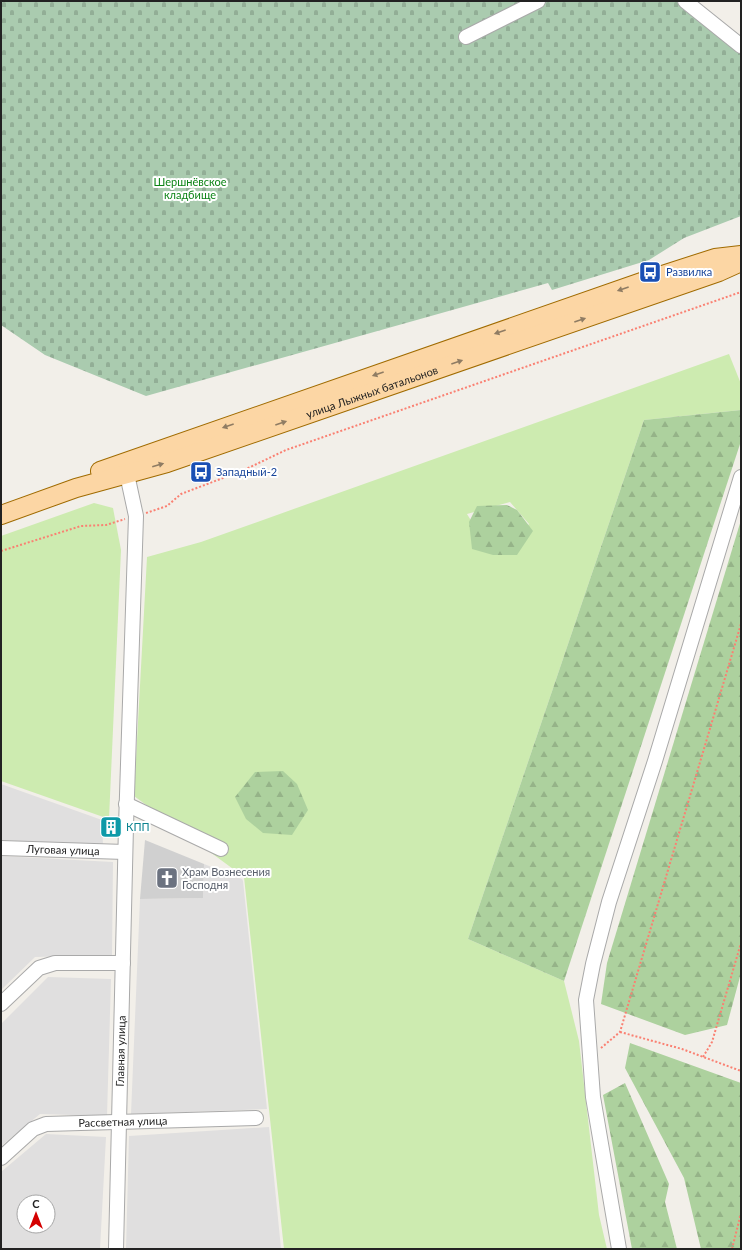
<svg xmlns="http://www.w3.org/2000/svg" width="742" height="1250" viewBox="0 0 742 1250" font-family="Lato,sans-serif">
	<style>
		.residential { fill: #e0dfdf; fill-rule: evenodd }
		.religious { fill: #d0d0d0 }
		.grass { fill: #cdebb0; fill-rule: evenodd }
		.forest { fill: url(#forest-firs) }
		.cemetery { fill: url(#cemetery-stones) }
		.lines { fill: none; stroke-linecap: round; stroke-linejoin: round }
		.minor-casing { stroke: #a9a9a9; stroke-width: 16 }
		.major-casing { stroke: #a06b00; stroke-width: 20 }
		.path { stroke: #fa8072; stroke-width: 2; stroke-dasharray: 2 2; stroke-linecap: butt }
		.minor { stroke: #fff; stroke-width: 14 }
		.major { stroke: #fcd6a4; stroke-width: 18 }
		.oneway { fill: #8f7c63 }
		.labels { text-anchor: middle; stroke-width: 4; stroke-linejoin: round; paint-order: stroke }
		.park-label { font-size: 11px; fill: #0c8416; stroke: #fff }
		.transit-label { font-size: 11px; fill: #164399; stroke: #fff; text-anchor: start }
		.street-label { font-size: 11px; fill: #222; stroke: #fff }
		.culture-label { font-size: 11px; fill: #0d838f; stroke: #fff; text-anchor: start }
		.worship-label { font-size: 11px; fill: #5b616d; stroke: #fff; text-anchor: start }
	</style>
	<defs>
		<pattern id="forest-firs" width="22" height="20" patternUnits="userSpaceOnUse"><rect width="22" height="20" fill="#add19e"/><path d="M5 1l3.5 6h-7zM16 11l3.5 6h-7z" fill="#95b388"/></pattern>
		<pattern id="cemetery-stones" width="16" height="16" patternUnits="userSpaceOnUse"><rect width="16" height="16" fill="#aacbaf"/><path d="M2 7V4a2 2 0 0 1 4 0v3zM10 15v-3a2 2 0 0 1 4 0v3z" fill="#92ae96"/></pattern>
	</defs>
	<rect width="100%" height="100%" fill="#f2efe9"/>
	<g class="residential">
		<path d="M 1,784 L 102,820 L 103,846 L 1,840 Z"/>
		<path d="M 1,856 L 113,862 L 112,955 L 35,957 L 1,990 Z"/>
		<path d="M 204,864 L 242,879 L 243,881 L 267,1109 L 131,1114 L 140,899 L 203,898 Z"/>
		<path d="M 48,977 L 111,979 L 107,1116 L 40,1114 L 1,1146 L 1,1024 Z"/>
		<path d="M 269,1127 L 281,1249 L 126,1249 L 129,1136 Z"/>
		<path d="M 46,1134 L 106,1137 L 100,1249 L 1,1249 L 1,1172 ZM 24,1202 L 48,1202 L 48,1226 L 24,1226 Z"/>
	</g>
	<path class="religious" d="M 145,840 L 204,864 L 203,898 L 140,899 Z"/>
	<g class="grass">
		<path d="M 729,354 L 741,384 L 741,410 L 644,420 L 468,939 L 564,981 L 579,1041 L 599,1215 L 607,1249 L 284,1249 L 244,877 L 134,796 L 147,557 L 201,542 ZM 510,502 L 529,524 L 509,549 L 486,545 L 467,514 Z"/>
		<path d="M 94,503 L 113,508 L 121,550 L 109,819 L 1,781 L 1,536 Z"/>
	</g>
	<g class="forest">
		<path d="M 741,410 L 741,441 L 564,981 L 468,939 L 644,420 Z"/>
		<path d="M 507,505 L 517,510 L 533,531 L 517,555 L 493,555 L 472,549 L 469,522 L 477,506 Z"/>
		<path d="M 741,520 L 741,973 L 727,1025 L 685,1035 L 601,1004 L 607,963 Z"/>
		<path d="M 283,771 L 297,784 L 308,810 L 292,835 L 263,833 L 246,819 L 235,797 L 255,772 Z"/>
		<path d="M 630,1043 L 741,1083 L 741,1249 L 701,1249 L 684,1178 L 625,1068 Z"/>
		<path d="M 625,1083 L 669,1184 L 665,1202 L 677,1249 L 632,1249 L 603,1095 Z"/>
	</g>
	<path class="cemetery" d="M 1,1 L 694,1 L 741,36 L 741,216 L 684,238 L 649,260 L 552,290 L 548,283 L 146,396 L 45,355 L 1,325 Z"/>
	<g class="lines">
		<g class="minor-casing">
			<g id="minor">
				<path d="M 685,1 L 741,46"/>
				<path d="M 466,37 L 538,1"/>
				<path d="M 126,804 L 221,849"/>
				<path id="s1" d="M 1,848 L 125,852"/>
				<path d="M 1,1004 L 39,968 L 55,963 L 123,963"/>
				<path id="s2" d="M 1,1158 L 33,1129 L 46,1124 L 256,1118"/>
				<path id="s3" d="M 116,1249 L 126,826 L 136,516 L 125,465"/>
				<path d="M 619,1249 L 593,1097 L 586,1000 L 593,964 L 609,902 L 655,761 L 741,477"/>
			</g>
		</g>
		<g class="major-casing">
			<g id="major">
				<path d="M 100,471 L 653,278 L 715,258 L 741,255"/>
				<path id="s4" d="M 1,515 L 76,488 L 167,463 L 719,272 L 741,262"/>
			</g>
		</g>
		<g class="path">
			<path d="M 146,513 L 167,506 L 181,494 L 244,470 L 286,450 L 741,292"/>
			<path d="M 1,551 L 81,526 L 106,525 L 125,519"/>
			<path d="M 620,1032 L 682,1049 L 741,1071"/>
			<path d="M 601,1048 L 620,1032 L 741,624"/>
			<path d="M 703,1057 L 712,1042 L 741,943"/>
			<path d="M 732,1249 L 741,1213"/>
		</g>
		<use href="#minor" class="minor"/>
		<use href="#major" class="major"/>
	</g>
	<defs><path id="oneway-solid" d="M-6-.8H1V-3.2L6.5 0L1 3.2V.8H-6Z"/></defs>
	<g class="oneway">
		<use href="#oneway-solid" transform="translate(623 289) rotate(161)"/>
		<use href="#oneway-solid" transform="translate(580 320) rotate(-19)"/>
		<use href="#oneway-solid" transform="translate(500 332) rotate(161)"/>
		<use href="#oneway-solid" transform="translate(457 362) rotate(-19)"/>
		<use href="#oneway-solid" transform="translate(378 374) rotate(161)"/>
		<use href="#oneway-solid" transform="translate(281 423) rotate(-19)"/>
		<use href="#oneway-solid" transform="translate(228 426) rotate(161)"/>
		<use href="#oneway-solid" transform="translate(158 465) rotate(-16)"/>
	</g>
	<defs>
		<g id="bus-square" transform="scale(1.15)"><rect x="-9" y="-9" width="18" height="18" rx="4" fill="#1a4fb4" stroke="#fff"/><path d="M-5-6H5V4H4V6H2V4H-2V6H-4V4H-5ZM-3.5-4V0h7V-4ZM-3.5 1.2v1.5H-2V1.2ZM2 1.2v1.5H3.5V1.2Z" fill="#fff"/></g>
		<g id="building-square" transform="scale(1.15)"><rect x="-9" y="-9" width="18" height="18" rx="4" fill="#0f9aa8" stroke="#fff"/><path d="M-4-6H4V6H1V3H-1V6H-4ZM-2.5-4.3h1.7v1.8h-1.7ZM.8-4.3h1.7v1.8H.8ZM-2.5-1h1.7V.8h-1.7ZM.8-1h1.7V.8H.8Z" fill="#fff"/></g>
		<g id="church-square" transform="scale(1.15)"><rect x="-9" y="-9" width="18" height="18" rx="4" fill="#6b7280" stroke="#fff"/><path d="M-1.2-6h2.4v3.5h3.3v2.4h-3.3V6h-2.4V-.1h-3.3v-2.4h3.3Z" fill="#fff"/></g>
	</defs>
	<g fill-rule="evenodd">
		<use href="#bus-square" x="650" y="272"/>
		<use href="#bus-square" x="201" y="472"/>
		<use href="#building-square" x="111" y="827"/>
		<use href="#church-square" x="167" y="878"/>
	</g>
	<g class="labels">
		<g class="park-label">
			<text x="190" y="186">Шершнёвское<tspan x="190" dy="13">кладбище</tspan></text>
		</g>
		<g class="transit-label">
			<text x="666" y="276">Развилка</text>
			<text x="216" y="476">Западный-2</text>
		</g>
		<g class="street-label">
			<text dy="4" stroke="none"><textPath href="#s4" startOffset="391">улица Лыжных батальонов</textPath></text>
			<text dy="4" stroke="none"><textPath href="#s1" startOffset="62">Луговая улица</textPath></text>
			<text dy="4" stroke="none"><textPath href="#s3" startOffset="198">Главная улица</textPath></text>
			<text dy="4" stroke="none"><textPath href="#s2" startOffset="134">Рассветная улица</textPath></text>
		</g>
		<g class="culture-label">
			<text x="126" y="831">КПП</text>
		</g>
		<g class="worship-label">
			<text x="182" y="876">Храм Вознесения<tspan x="182" dy="13">Господня</tspan></text>
		</g>
	</g>
	<rect width="742" height="1250" fill="none" stroke="#222222" stroke-width="4"/>
	<g transform="translate(36 1214)"><circle r="19" fill="#ffffff" stroke="#a7a7a7"/>
	<path d="M0-3L7 15L0 10L-7 15Z" fill="#d40000"/>
	<text y="-6" font-size="11" font-weight="bold" text-anchor="middle" fill="#222222">С</text>
	</g>
</svg>
